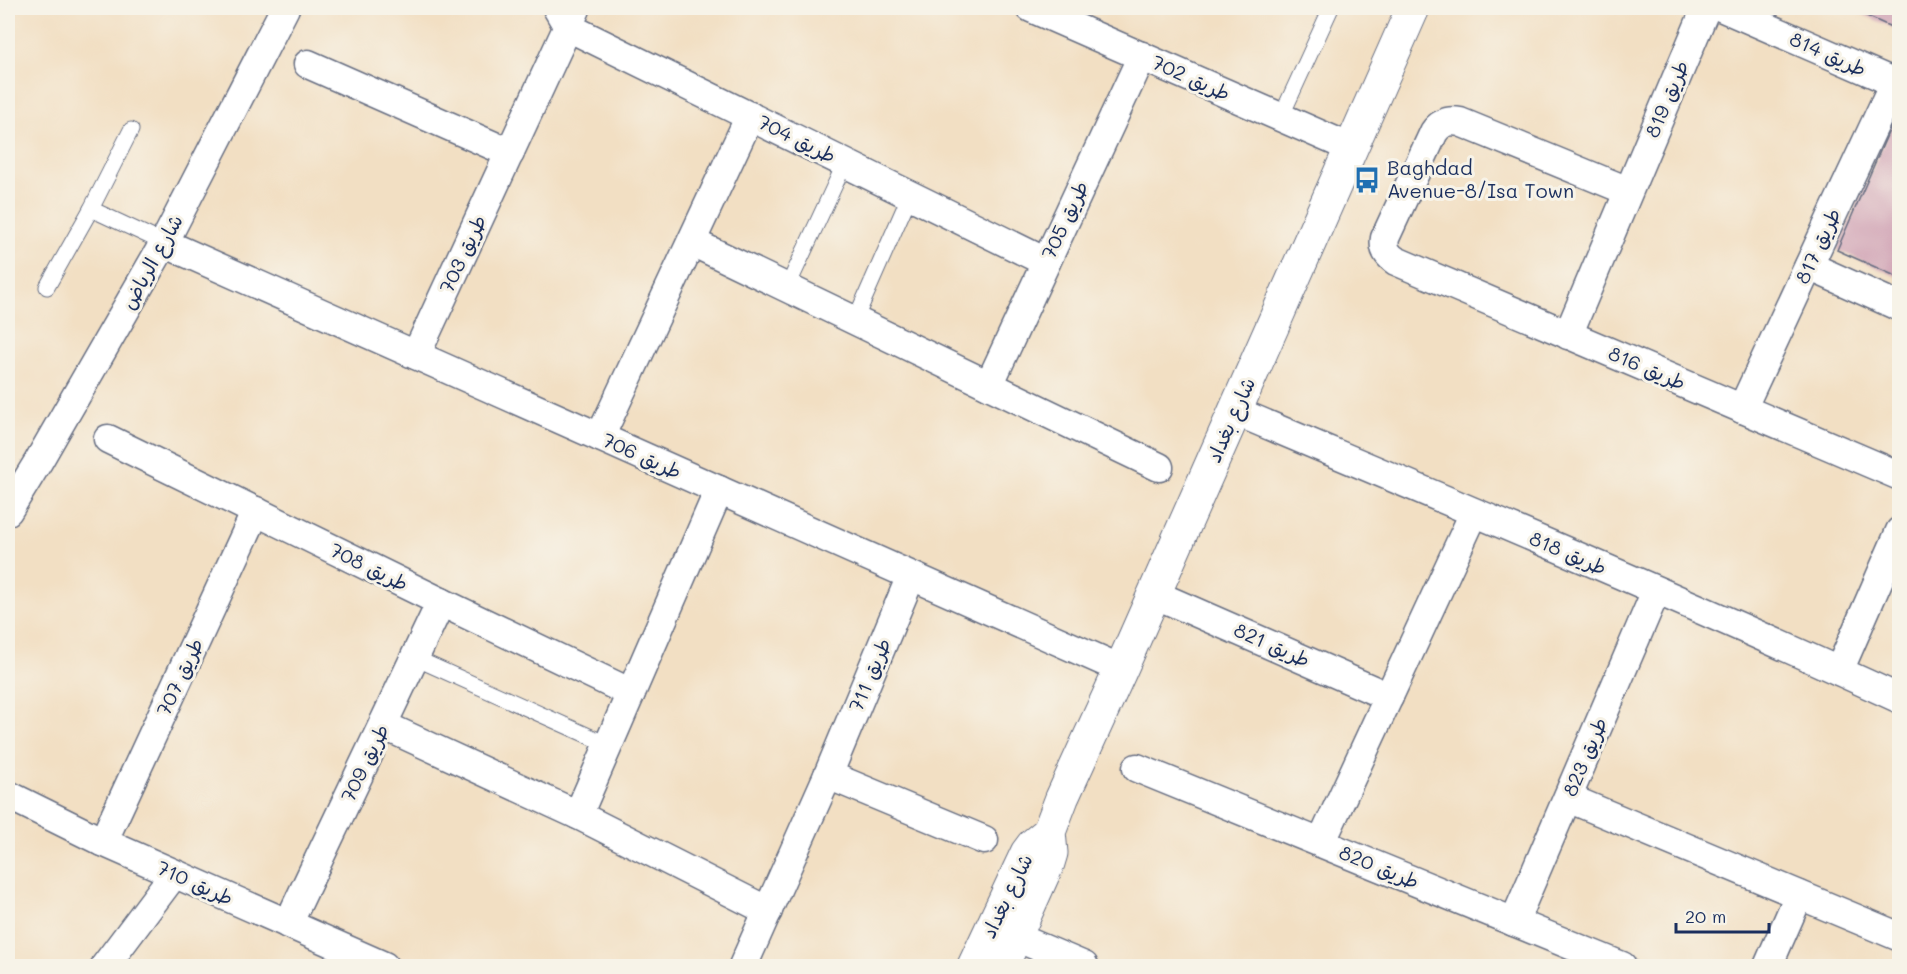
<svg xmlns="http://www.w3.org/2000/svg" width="1907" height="974" viewBox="0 0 1907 974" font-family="Mali,'Playpen Sans Arabic',sans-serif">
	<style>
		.building { fill: #cfa0b3 }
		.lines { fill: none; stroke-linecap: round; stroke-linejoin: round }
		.lane-casing { stroke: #666d81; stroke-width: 17 }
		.street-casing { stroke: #666d81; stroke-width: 31 }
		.secondary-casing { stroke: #666d81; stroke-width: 35 }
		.lane { stroke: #fff; stroke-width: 15 }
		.street { stroke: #fff; stroke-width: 28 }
		.secondary { stroke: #fff; stroke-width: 33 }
		.labels { text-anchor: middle; stroke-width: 6; stroke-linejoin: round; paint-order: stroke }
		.street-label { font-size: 20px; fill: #1b2f5e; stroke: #f7f3e8 }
		.poi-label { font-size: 20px; fill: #1b2f5e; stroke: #f7f3e8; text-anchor: start }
	</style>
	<rect width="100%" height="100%" fill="#f7f3e8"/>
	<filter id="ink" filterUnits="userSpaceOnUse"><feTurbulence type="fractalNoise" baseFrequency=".0167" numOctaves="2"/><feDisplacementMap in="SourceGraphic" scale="12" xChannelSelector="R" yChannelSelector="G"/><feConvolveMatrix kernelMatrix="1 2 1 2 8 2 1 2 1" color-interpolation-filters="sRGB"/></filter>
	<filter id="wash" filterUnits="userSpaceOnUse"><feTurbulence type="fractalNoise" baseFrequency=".008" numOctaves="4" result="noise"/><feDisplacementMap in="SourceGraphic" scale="24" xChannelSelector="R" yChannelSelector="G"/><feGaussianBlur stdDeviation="1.35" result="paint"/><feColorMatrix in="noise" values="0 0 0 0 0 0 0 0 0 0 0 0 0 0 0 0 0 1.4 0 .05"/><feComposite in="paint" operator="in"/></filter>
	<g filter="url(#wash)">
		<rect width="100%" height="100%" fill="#f2dfc3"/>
		<g id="blocks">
			<g class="building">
				<path d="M 1849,8 L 1900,8 L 1900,31 Z"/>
				<path d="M 1895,117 L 1900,119 L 1900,278 L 1837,250 Z"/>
			</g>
		</g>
	</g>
	<g filter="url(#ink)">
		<use href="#blocks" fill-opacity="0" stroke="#666d81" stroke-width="1.5"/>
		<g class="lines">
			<g class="lane-casing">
				<g id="lane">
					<path d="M 1281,117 L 1331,8"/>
					<path d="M 91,209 L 164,243"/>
					<path d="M 47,287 L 91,209 L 131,130"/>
					<path d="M 787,288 L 845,163"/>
					<path d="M 855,320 L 910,195"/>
					<path d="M 415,658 L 609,745"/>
				</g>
			</g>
			<g class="street-casing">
				<g id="street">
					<path d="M 557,8 L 568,27 L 1046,262"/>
					<path d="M 1031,8 L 1351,148"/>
					<path d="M 1723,8 L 1900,85"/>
					<path d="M 308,64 L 510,153"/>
					<path d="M 1628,191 L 1460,122 C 1449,120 1441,122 1434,132 L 1385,238 C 1383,249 1387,255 1396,261 L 1900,476"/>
					<path d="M 692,242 L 1159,467"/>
					<path d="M 164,243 L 1121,669"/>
					<path d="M 1809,266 L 1900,307"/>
					<path d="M 1568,335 L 1706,8"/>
					<path d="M 416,355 L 576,9"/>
					<path d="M 989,385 L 1142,56"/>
					<path d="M 1742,409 L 1894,83"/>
					<path d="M 1235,411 C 1457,505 1681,598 1900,699"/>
					<path d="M 600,437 L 750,116"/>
					<path d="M 108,439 L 441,602 L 631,693"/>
					<path d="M 8,511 L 38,462 L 164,243 L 285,8"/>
					<path d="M 1154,594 L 1389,697"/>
					<path d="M 1839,671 L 1900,531"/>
					<path d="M 383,725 L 578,815 L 768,911"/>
					<path d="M 1137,768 L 1622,966"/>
					<path d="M 828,775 L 984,840"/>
					<path d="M 8,795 L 103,842 L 384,966"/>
					<path d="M 1568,798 L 1900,937"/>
					<path d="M 578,815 L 719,490"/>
					<path d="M 103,842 L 256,511"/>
					<path d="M 1321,843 L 1474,513"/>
					<path d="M 1514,922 L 1656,591"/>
					<path d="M 288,924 L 441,602"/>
					<path d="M 1016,937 L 1084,966"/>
					<path d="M 105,966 L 174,874"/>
					<path d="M 743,966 L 828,775 L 911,576"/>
					<path d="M 1768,966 L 1799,895"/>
				</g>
			</g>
			<g class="secondary-casing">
				<g id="secondary">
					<path d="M 974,966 L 1027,853 L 1033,845 L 1049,832"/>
					<path d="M 1002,966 L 1048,863 L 1051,853 L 1049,832 L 1062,798 L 1121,669 L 1413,8"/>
				</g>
			</g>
			<use href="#lane" class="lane"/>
			<use href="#street" class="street"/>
			<use href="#secondary" class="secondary"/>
		</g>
	</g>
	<defs>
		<g id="bus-bare" transform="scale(2.07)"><path d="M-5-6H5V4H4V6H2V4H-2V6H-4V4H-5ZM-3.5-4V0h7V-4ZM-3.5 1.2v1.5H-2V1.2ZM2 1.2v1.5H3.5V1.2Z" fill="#1f6fb2" stroke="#f7f3e8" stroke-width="2.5" paint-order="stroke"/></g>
	</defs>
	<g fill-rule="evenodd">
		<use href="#bus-bare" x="1367" y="180"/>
	</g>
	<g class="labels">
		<g class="street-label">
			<text transform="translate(1828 54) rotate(24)" y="7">طريق 814</text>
			<text transform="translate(1191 78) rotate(24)" y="7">طريق 702</text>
			<text transform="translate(1667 99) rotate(-67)" y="7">طريق 819</text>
			<text transform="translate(797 139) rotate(26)" y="7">طريق 704</text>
			<text transform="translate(1065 220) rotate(-65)" y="7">طريق 705</text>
			<text transform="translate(1818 246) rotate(-65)" y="7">طريق 817</text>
			<text transform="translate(463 254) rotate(-65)" y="7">طريق 703</text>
			<text transform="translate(152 262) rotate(-61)" y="7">شارع الرياض</text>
			<text transform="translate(1647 368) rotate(23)" y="7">طريق 816</text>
			<text transform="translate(1231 420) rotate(-66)" y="7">شارع بغداد</text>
			<text transform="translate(642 456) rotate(24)" y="7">طريق 706</text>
			<text transform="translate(1568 553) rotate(23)" y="7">طريق 818</text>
			<text transform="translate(369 567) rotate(26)" y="7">طريق 708</text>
			<text transform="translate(1272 645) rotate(24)" y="7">طريق 821</text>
			<text transform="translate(870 675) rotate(-67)" y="7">طريق 711</text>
			<text transform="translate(180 677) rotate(-65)" y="7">طريق 707</text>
			<text transform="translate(1585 757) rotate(-67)" y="7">طريق 823</text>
			<text transform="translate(365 763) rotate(-64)" y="7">طريق 709</text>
			<text transform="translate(1379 867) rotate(22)" y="7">طريق 820</text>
			<text transform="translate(195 883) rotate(24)" y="7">طريق 710</text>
			<text transform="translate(1007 896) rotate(-64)" y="7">شارع بغداد</text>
		</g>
		<g class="poi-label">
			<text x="1387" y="175">Baghdad<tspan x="1387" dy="23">Avenue-8/Isa Town</tspan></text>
		</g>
	</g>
	<rect width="1907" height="974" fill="none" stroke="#f7f3e8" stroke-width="30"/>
	<path d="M1676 923v9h93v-9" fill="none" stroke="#1b2f5e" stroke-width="3"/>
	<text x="1685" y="923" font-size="18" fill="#1b2f5e" stroke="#f7f3e8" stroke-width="4.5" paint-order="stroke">20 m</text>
</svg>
